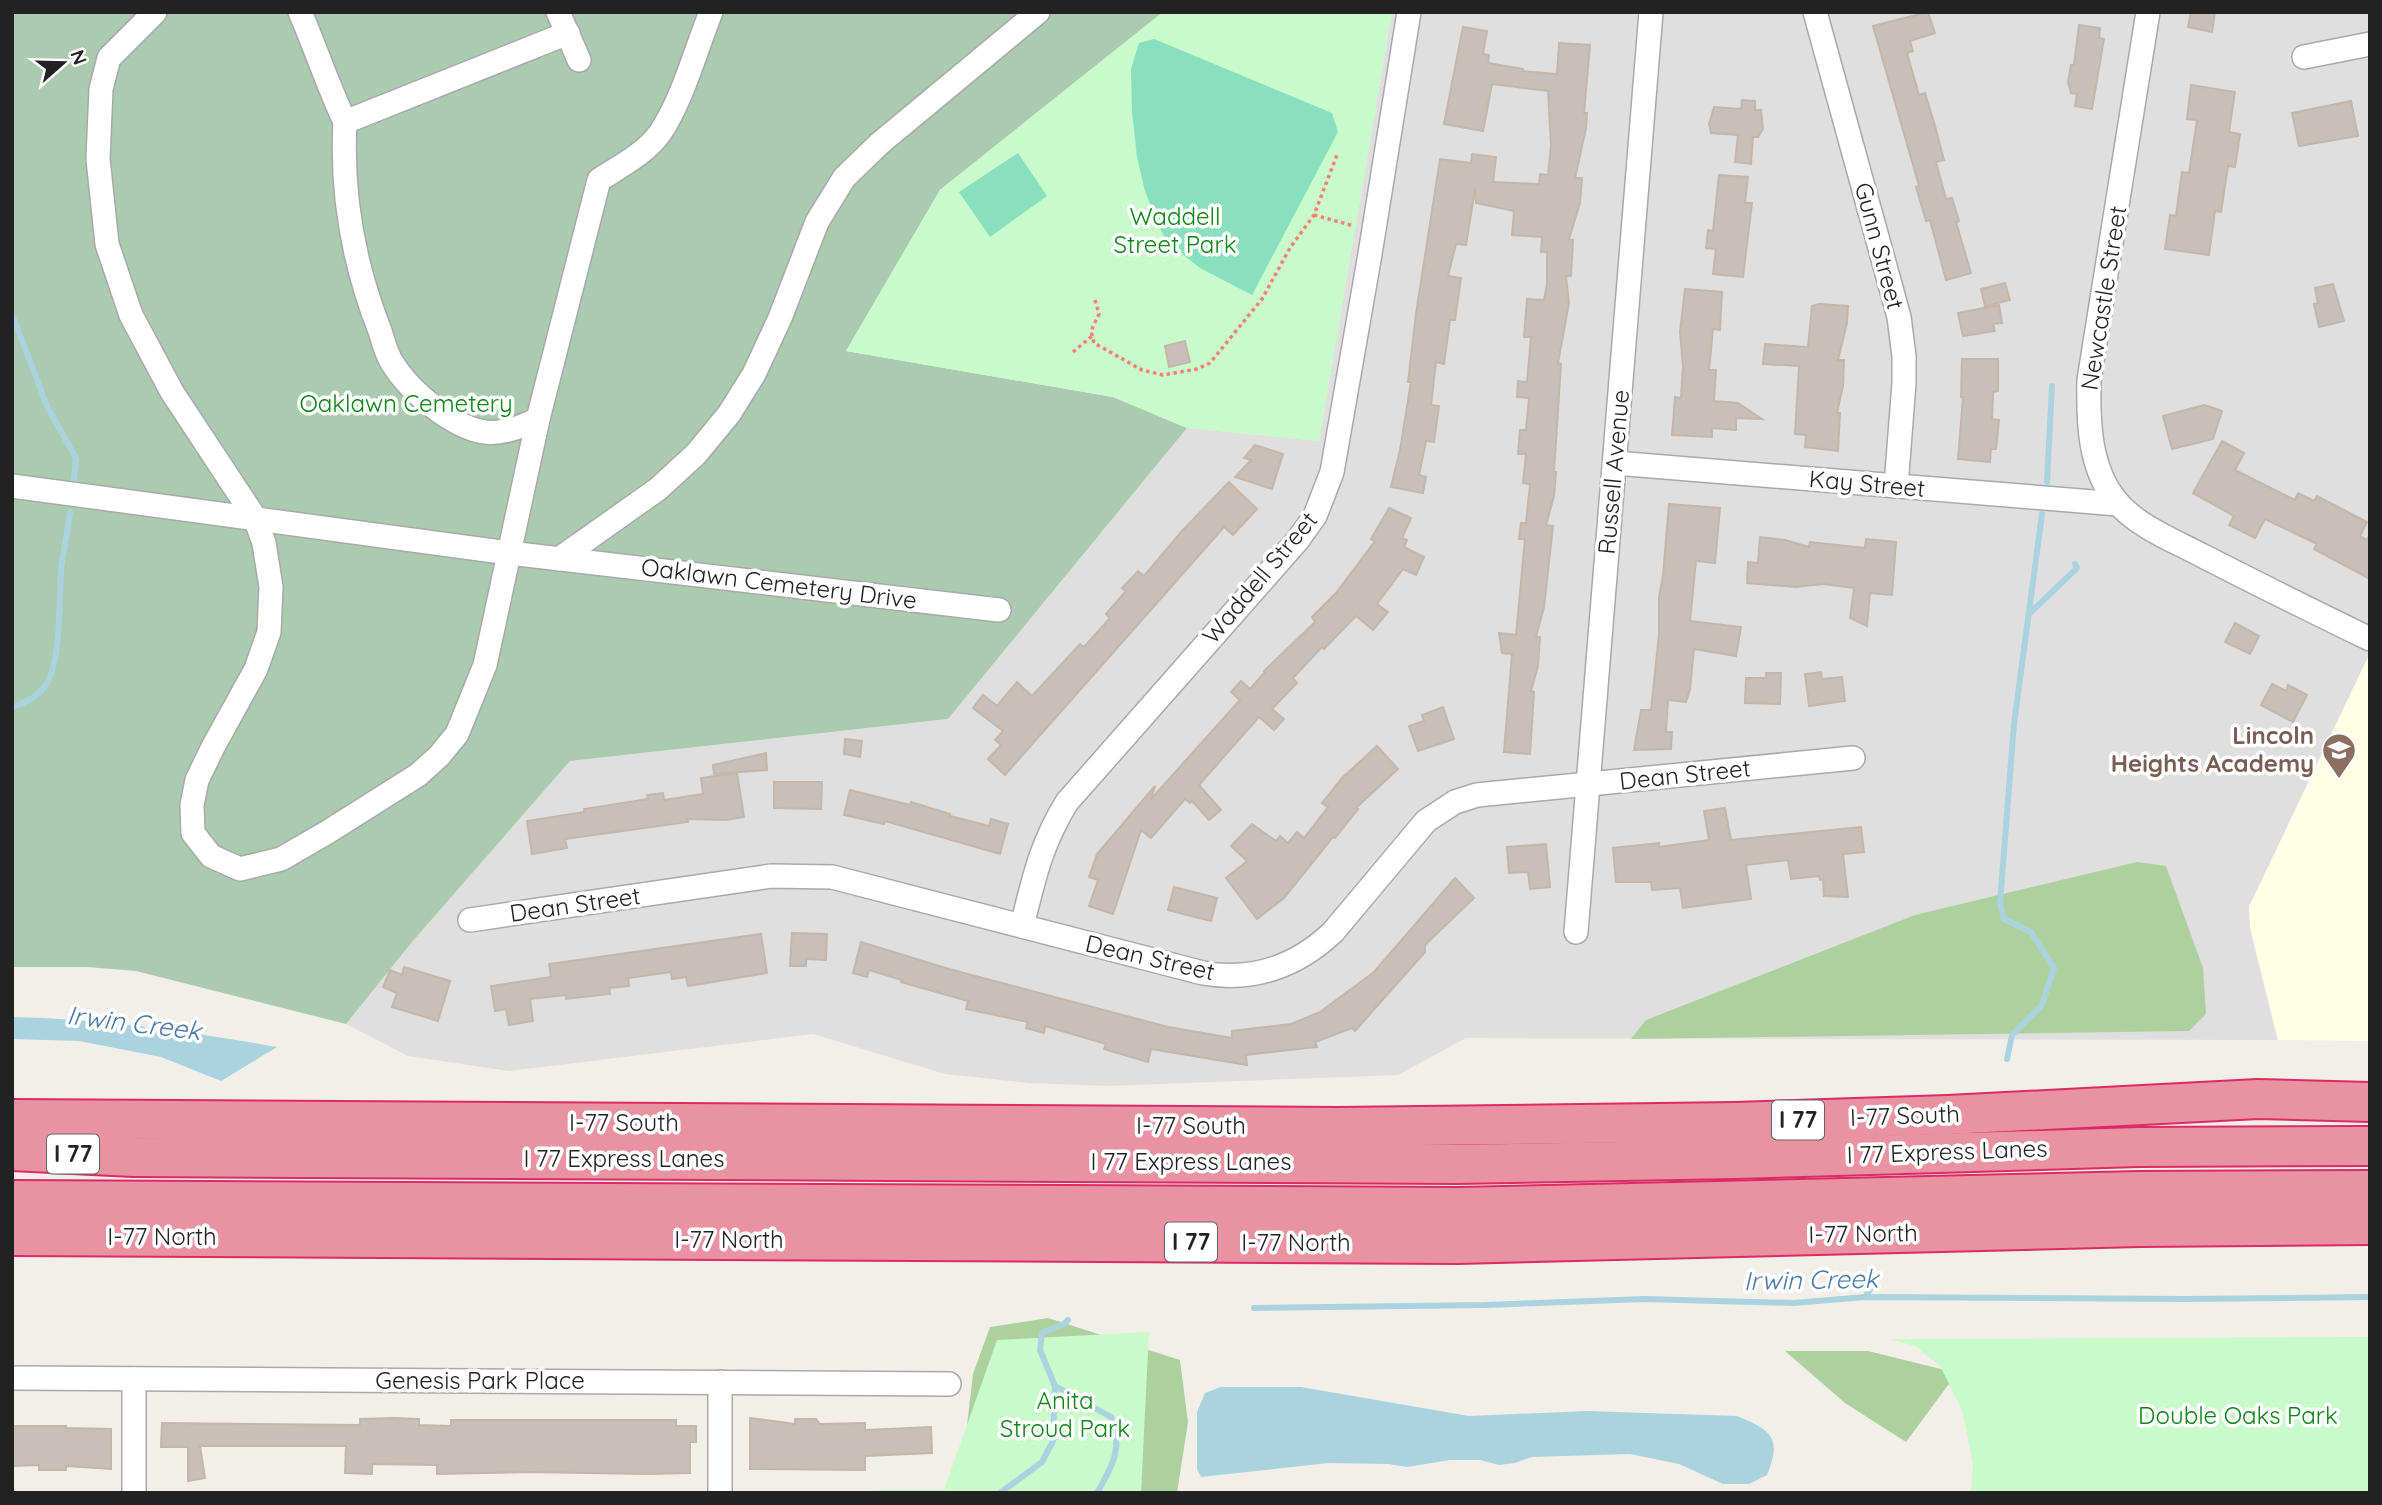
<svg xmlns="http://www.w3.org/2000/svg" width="2382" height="1505" viewBox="0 0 2382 1505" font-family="Quicksand,sans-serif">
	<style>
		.residential { fill: #e0dfdf }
		.education { fill: #ffffe5 }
		.forest { fill: #add19e }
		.cemetery { fill: #aacbaf }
		.park { fill: #c8facc }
		.pitch { fill: #88e0be }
		.water { fill: #aad3df }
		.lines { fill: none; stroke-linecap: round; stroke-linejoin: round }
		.stream { stroke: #aad3df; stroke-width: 6 }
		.building { fill: #c7bfb8; stroke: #c4b6ab; stroke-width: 2 }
		.minor-casing { stroke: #a9a9a9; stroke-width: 26 }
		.motorway-casing { stroke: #dc2a67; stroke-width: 42 }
		.path { stroke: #fa8072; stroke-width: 3.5; stroke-dasharray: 3.5 3.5; stroke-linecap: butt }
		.minor { stroke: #fff; stroke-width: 23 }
		.motorway { stroke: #e892a2; stroke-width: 38 }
		.labels { text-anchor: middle; stroke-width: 7; stroke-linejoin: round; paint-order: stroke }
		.shield { fill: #fff; stroke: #646464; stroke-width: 2 }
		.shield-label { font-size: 23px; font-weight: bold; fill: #222 }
		.park-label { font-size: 24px; fill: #0c8416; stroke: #fff }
		.street-label { font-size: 24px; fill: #222; stroke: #fff }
		.education-label { font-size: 24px; font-weight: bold; fill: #785e54; stroke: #fff; text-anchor: end }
		.water-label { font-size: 26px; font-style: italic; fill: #4a7aab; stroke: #fff }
	</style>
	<rect width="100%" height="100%" fill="#f2efe9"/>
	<path class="residential" d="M 1392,12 L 2370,12 L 2370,653 L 2249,907 L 2251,933 L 2278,1040 L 1466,1038 L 1398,1075 L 1108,1086 L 1029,1083 L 945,1074 L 813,1034 L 509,1071 L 408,1056 L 346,1024 L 412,942 L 570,761 L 948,719 L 1187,428 L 1319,441 Z"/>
	<path class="education" d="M 2370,653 L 2370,1041 L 2278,1040 L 2250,927 L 2249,907 Z"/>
	<g class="forest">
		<path d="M 2137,862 L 2166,866 L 2203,968 L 2206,1014 L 2189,1031 L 1631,1039 L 1646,1020 L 1915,915 Z"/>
		<path d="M 1048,1318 L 1180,1360 L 1188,1422 L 1177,1493 L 959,1493 L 973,1374 L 990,1327 Z"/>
		<path d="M 1785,1351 L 1868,1351 L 1957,1373 L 1906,1442 L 1845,1403 Z"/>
	</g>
	<path class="cemetery" d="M 12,12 L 1163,12 L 940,190 L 846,351 L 1113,397 L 1187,428 L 948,719 L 570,761 L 412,942 L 346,1024 L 136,971 L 87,967 L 12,967 Z"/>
	<g class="park">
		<path d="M 1163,12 L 1392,12 L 1319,441 L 1187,428 L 1113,397 L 846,351 L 940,190 Z"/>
		<path d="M 1149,1332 L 1141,1493 L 873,1493 L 873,1490 L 944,1490 L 997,1340 Z"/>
		<path d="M 2370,1337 L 2370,1493 L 1971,1493 L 1973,1463 L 1962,1410 L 1940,1366 L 1915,1346 L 1890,1339 Z"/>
	</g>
	<g class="pitch">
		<path d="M 1154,39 L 1332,113 L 1338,132 L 1252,295 L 1200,268 L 1166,241 L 1155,217 L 1145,191 L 1137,157 L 1132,112 L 1131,69 L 1139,43 Z"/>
		<path d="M 1018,153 L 1047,196 L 990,237 L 959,192 Z"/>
	</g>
	<g class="water">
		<path d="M 12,1017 C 103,1019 187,1031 277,1047 L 221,1081 L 161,1057 L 79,1041 L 12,1039 Z"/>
		<path d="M 1221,1387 L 1301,1387 L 1469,1416 L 1587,1411 L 1737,1416 C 1772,1430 1782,1438 1767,1475 L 1749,1484 L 1723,1484 L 1679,1464 L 1630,1454 L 1532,1457 L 1515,1463 L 1499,1465 L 1480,1460 L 1450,1460 L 1407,1467 L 1389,1464 L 1328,1463 L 1201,1477 L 1197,1469 L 1197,1412 L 1205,1393 Z"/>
	</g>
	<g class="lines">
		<g class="stream">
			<path d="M 12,314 L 47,406 L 76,458 L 74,480"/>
			<path d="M 2047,482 L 2052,386"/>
			<path d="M 2031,612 L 2077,568 L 2075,564"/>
			<path d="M 12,708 C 25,702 40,696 47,683 C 61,658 59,601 61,571 C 63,551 68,531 70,512"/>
			<path d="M 2007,1059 L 2012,1035 L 2042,1005 L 2054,968 L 2031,932 L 2004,919 L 2000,903 L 2014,724 L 2042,514"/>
			<path d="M 1865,1297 L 1874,1283"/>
			<path d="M 1254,1308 L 1485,1305 L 1644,1299 L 1794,1303 L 1865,1297 L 2184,1299 L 2370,1297"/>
			<path d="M 1055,1386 L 1111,1417 C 1124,1446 1112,1467 1097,1493"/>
			<path d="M 1000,1493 L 1042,1462 L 1053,1441 L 1055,1386 L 1040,1350 L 1042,1333 L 1064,1324 L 1068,1320"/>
		</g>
	</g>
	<g class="building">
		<path d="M 1928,12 L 1935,33 L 1910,41 L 1913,51 L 1907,53 L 1919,95 L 1925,93 L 1935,126 L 1944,160 L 1936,162 L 1946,199 L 1952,198 L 1959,221 L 1956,222 L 1971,273 L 1946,280 L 1930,220 L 1926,221 L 1916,187 L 1919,186 L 1911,158 L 1873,26 Z"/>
		<path d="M 2191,12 L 2215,12 L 2212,32 L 2188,27 Z"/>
		<path d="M 2079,25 L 2100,28 L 2099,38 L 2104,39 L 2092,109 L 2075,106 L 2077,94 L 2071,93 L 2068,82 L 2071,65 L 2074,65 Z"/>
		<path d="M 1463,27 L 1487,31 L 1483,54 L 1489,55 L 1488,63 L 1523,69 L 1522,71 L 1557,74 L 1559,43 L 1590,45 L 1584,113 L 1587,113 L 1586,128 L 1575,178 L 1582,178 L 1580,203 L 1569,239 L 1573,240 L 1571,276 L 1566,276 L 1569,303 L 1558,363 L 1561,364 L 1554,472 L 1556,472 L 1554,496 L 1546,525 L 1553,526 L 1544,607 L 1536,637 L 1540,637 L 1538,666 L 1531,691 L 1534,692 L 1530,754 L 1504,752 L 1512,654 L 1502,653 L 1499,633 L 1516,635 L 1525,539 L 1519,539 L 1521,523 L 1526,523 L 1530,484 L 1523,483 L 1526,454 L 1518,454 L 1520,430 L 1526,430 L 1529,398 L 1517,397 L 1518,381 L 1527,382 L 1531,337 L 1524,337 L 1527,299 L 1544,300 L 1547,284 L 1547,252 L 1541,252 L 1542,237 L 1512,235 L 1514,211 L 1476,203 L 1475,189 L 1466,245 L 1456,244 L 1448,276 L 1461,278 L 1455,320 L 1450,320 L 1444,364 L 1436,362 L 1431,405 L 1439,406 L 1434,442 L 1426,441 L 1419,475 L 1426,477 L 1423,493 L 1391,487 L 1400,450 L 1411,382 L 1408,382 L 1416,314 L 1440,159 L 1471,163 L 1472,154 L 1496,157 L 1493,182 L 1539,184 L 1540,174 L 1548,175 L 1551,145 L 1548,91 L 1492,84 L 1483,131 L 1444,124 Z"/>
		<path d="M 2191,85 L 2235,92 L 2229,132 L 2240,134 L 2235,167 L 2228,166 L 2221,212 L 2215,211 L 2209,255 L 2165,249 L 2170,215 L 2176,216 L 2182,172 L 2189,173 L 2197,120 L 2187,119 Z"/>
		<path d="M 1742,100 L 1755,101 L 1755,110 L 1761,110 L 1763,129 L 1758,137 L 1753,137 L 1751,164 L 1735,162 L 1738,135 L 1711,133 L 1709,124 L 1714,107 L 1741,109 Z"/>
		<path d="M 2351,101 L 2358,136 L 2299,146 L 2292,113 Z"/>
		<path d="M 1719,175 L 1748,177 L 1745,203 L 1752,203 L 1743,277 L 1713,274 L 1716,249 L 1706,248 L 1708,230 L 1713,231 Z"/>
		<path d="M 2005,283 L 2010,300 L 1985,306 L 1981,289 Z"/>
		<path d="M 2333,284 L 2344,321 L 2319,327 L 2314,304 L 2318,303 L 2315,288 Z"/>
		<path d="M 1685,289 L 1722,292 L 1720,330 L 1713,329 L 1709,370 L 1716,370 L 1714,401 L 1738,403 L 1762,419 L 1736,418 L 1736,430 L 1712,428 L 1712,437 L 1672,435 L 1675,397 L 1681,398 L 1683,366 L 1680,332 Z"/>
		<path d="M 1819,304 L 1848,306 L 1847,323 L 1838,360 L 1844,360 L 1843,386 L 1837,413 L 1840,413 L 1838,451 L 1805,447 L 1806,435 L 1795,434 L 1799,366 L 1763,364 L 1765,344 L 1808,347 L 1812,306 Z"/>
		<path d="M 1999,305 L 2002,323 L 1993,324 L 1995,331 L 1963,336 L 1958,313 Z"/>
		<path d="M 1185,341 L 1190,362 L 1169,367 L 1165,346 Z"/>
		<path d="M 1962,359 L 1998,359 L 1998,391 L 1993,392 L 1992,419 L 1999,420 L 1996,449 L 1991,449 L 1990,462 L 1958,459 L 1963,397 L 1961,397 Z"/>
		<path d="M 2204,405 L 2222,411 L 2213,439 L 2172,449 L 2163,416 Z"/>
		<path d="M 2222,441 L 2244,453 L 2235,470 L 2295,500 L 2298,493 L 2314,501 L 2317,496 L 2367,522 L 2360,536 L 2367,540 L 2370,534 L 2370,579 L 2314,549 L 2317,544 L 2265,519 L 2255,538 L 2229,525 L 2234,516 L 2193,493 Z"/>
		<path d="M 1255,445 L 1283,454 L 1272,489 L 1235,477 L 1251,460 L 1244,458 Z"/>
		<path d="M 1229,482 L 1257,509 L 1233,535 L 1224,527 L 1005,775 L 988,759 L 1001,745 L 995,740 L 1003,731 L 973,708 L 983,695 L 997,706 L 1017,682 L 1032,696 L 1080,644 L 1084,647 L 1110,618 L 1106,614 L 1126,591 L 1122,588 L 1138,571 L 1144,576 L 1182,531 Z"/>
		<path d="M 1669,504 L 1720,508 L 1715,563 L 1696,561 L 1690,621 L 1741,627 L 1736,656 L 1694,649 L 1690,689 L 1686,702 L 1668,700 L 1666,732 L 1672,732 L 1671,749 L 1634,750 L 1641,710 L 1651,710 L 1659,634 L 1659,597 L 1663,575 Z"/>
		<path d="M 1389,508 L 1411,518 L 1402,538 L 1407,540 L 1404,547 L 1424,557 L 1416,575 L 1403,569 L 1377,604 L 1388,612 L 1373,630 L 1356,616 L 1324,649 L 1322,647 L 1293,678 L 1297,683 L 1272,709 L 1284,719 L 1274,730 L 1259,717 L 1199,785 L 1221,810 L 1209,820 L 1192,801 L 1190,803 L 1185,799 L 1151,838 L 1141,830 L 1113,914 L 1089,906 L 1098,880 L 1089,877 L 1097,854 L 1155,786 L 1151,799 L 1240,700 L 1231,692 L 1241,681 L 1250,689 L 1265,672 L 1264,671 L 1315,622 L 1312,617 L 1336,593 L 1375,541 L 1371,539 Z"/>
		<path d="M 1760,537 L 1785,540 L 1809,547 L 1810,542 L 1865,548 L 1866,539 L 1896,542 L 1892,595 L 1870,593 L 1867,626 L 1850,618 L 1854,588 L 1823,584 L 1796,587 L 1747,583 L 1748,562 L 1758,563 Z"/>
		<path d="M 2235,623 L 2259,636 L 2250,654 L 2225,642 Z"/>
		<path d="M 1821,672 L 1822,679 L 1842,677 L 1845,701 L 1809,706 L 1805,674 Z"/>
		<path d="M 1766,673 L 1781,673 L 1780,704 L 1745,703 L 1746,678 L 1766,678 Z"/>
		<path d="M 2272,684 L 2286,691 L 2288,685 L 2307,695 L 2293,722 L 2261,705 Z"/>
		<path d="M 1443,707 L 1454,739 L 1418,751 L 1409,726 L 1424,721 L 1422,715 Z"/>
		<path d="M 845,739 L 862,741 L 860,757 L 844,754 Z"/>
		<path d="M 1377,746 L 1398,769 L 1356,808 L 1358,809 L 1335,838 L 1333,837 L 1284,898 L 1257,919 L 1226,878 L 1247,861 L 1231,846 L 1252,824 L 1276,841 L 1280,836 L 1288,843 L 1297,832 L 1304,838 L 1328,807 L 1322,803 L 1342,778 Z"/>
		<path d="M 766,753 L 767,770 L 714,774 L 713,765 Z"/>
		<path d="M 737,773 L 744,817 L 726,820 L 687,819 L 688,822 L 565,839 L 567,848 L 532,854 L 527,821 L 584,812 L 584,809 L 648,799 L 647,795 L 663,793 L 664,800 L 703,794 L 701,778 Z"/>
		<path d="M 774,782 L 822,782 L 821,809 L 774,808 Z"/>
		<path d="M 850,790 L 910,805 L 911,802 L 950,814 L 950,816 L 989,826 L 991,819 L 1008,824 L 1000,854 L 885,821 L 884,824 L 844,815 Z"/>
		<path d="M 1725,808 L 1731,840 L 1861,827 L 1864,852 L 1843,854 L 1848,897 L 1824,896 L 1823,879 L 1820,880 L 1819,876 L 1791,879 L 1788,860 L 1746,865 L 1751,899 L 1683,908 L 1680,888 L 1652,890 L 1651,882 L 1616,882 L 1613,848 L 1659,843 L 1659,847 L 1709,840 L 1704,811 Z"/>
		<path d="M 1546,844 L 1550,887 L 1530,889 L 1528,872 L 1509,873 L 1507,847 Z"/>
		<path d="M 1455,878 L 1474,898 L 1425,945 L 1425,952 L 1355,1031 L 1352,1028 L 1315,1042 L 1317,1047 L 1246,1055 L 1247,1065 L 1151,1049 L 1148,1062 L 1104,1049 L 1106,1044 L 1045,1026 L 1044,1033 L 1026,1028 L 1028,1022 L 966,1009 L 968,1001 L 901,982 L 902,980 L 869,970 L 867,977 L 853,973 L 861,942 L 949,969 L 1168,1027 L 1232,1038 L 1232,1031 L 1291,1024 L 1320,1012 L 1374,972 Z"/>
		<path d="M 1174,887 L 1217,898 L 1211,921 L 1168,910 Z"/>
		<path d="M 792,933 L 827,934 L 826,960 L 806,959 L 806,966 L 790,966 Z"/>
		<path d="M 761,934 L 767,973 L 688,986 L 686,977 L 672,979 L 671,972 L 628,978 L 629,986 L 609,988 L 610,994 L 566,999 L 566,995 L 530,999 L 533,1021 L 509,1025 L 506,1009 L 495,1011 L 491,986 L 551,977 L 549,964 Z"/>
		<path d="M 404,967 L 450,981 L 438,1021 L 392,1007 L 397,993 L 383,987 L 390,970 L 402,975 Z"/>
		<path d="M 395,1418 L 419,1419 L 419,1425 L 451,1426 L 451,1420 L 676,1420 L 676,1426 L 696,1426 L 696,1442 L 690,1442 L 690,1473 L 648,1474 L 528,1472 L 437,1474 L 437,1465 L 372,1464 L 372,1474 L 345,1473 L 346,1446 L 200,1446 L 205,1478 L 188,1481 L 188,1447 L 161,1447 L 162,1423 L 360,1425 L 360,1419 Z"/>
		<path d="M 750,1418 L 795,1424 L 795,1419 L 816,1419 L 820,1424 L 865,1423 L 865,1430 L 931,1427 L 932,1453 L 865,1456 L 865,1470 L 750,1469 Z"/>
		<path d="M 12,1426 L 66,1426 L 66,1428 L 111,1429 L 111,1469 L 66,1466 L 66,1470 L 39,1470 L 39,1465 L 12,1466 Z"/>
	</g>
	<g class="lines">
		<g class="minor-casing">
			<g id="minor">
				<path d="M 155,12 L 109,58 L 101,89 L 98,159 L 107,244 L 131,315 L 172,392 L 255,518 L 264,543 L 271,587 L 269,632 L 256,669 L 213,747 L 197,780 L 192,805 L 193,833 L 211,856 L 240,869 L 281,859 L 326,833 L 418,775 L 439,756 L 457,734 L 485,665 L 538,419 L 599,180 C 619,167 646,153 660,133 C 682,101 696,49 711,12"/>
				<path d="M 300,12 C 316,49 328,86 345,122"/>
				<path d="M 558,12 L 579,60"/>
				<path d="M 1815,12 L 1899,317 L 1904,356 L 1904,383 L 1896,486"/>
				<path d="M 2148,12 L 2089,380 C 2088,421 2089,469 2117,502 C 2138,527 2175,541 2203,556 C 2258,584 2314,612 2370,639"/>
				<path d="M 2304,57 L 2370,44"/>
				<path d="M 538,419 C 497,439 476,437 439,411 C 421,398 403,381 391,361 C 386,352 383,341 380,331 C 354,265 341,193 345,122 L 568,33"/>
				<path d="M 1615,463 L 2118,504"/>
				<path d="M 12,486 L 509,553 L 999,610"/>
				<path d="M 559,559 L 658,489 L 696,454 L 729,414 L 754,374 L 780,318 L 817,222 L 844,178 L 879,144 L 1038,12"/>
				<path d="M 470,920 L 771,876 L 832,877 L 1203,973 C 1253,982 1297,966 1333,932 L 1426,821 L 1455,802 L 1477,795 L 1853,758"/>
				<path d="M 1022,926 C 1034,878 1041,844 1067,802 L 1297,541 L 1315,516 L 1332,472 L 1370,254 L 1409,12"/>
				<path d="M 1576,932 L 1651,12"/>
				<path d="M 12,1378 L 949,1384"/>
				<path d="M 134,1493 L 134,1379"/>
				<path d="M 720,1493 L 720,1382"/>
			</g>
		</g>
		<g class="motorway-casing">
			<g id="motorway">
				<path d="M 12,1119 L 1337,1127 L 1735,1122 L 1948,1115 L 2258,1099 L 2370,1102"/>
				<path d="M 12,1151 L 133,1157 L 1457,1164 L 1736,1159 L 2139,1147 L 2370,1146"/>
				<path d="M 12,1200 L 1458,1207 L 2139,1191 L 2370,1190"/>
				<path d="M 12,1236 L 1458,1244 L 2140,1227 L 2370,1225"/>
			</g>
		</g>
		<g class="path">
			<path d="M 1314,215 L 1354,226"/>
			<path d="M 1095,300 L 1099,314 L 1091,331 L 1094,343 L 1142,370 L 1163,375 L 1197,369 L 1210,363 L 1262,299 L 1290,248 L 1314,215 L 1337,155"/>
			<path d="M 1073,352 L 1092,336"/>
		</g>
		<use href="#minor" class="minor"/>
		<use href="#motorway" class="motorway"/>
	</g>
	<defs>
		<g id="school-pin" transform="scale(1.75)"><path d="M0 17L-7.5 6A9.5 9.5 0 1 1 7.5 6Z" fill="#8d6e63" stroke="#fff"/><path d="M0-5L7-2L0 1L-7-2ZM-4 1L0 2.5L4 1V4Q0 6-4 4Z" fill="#fff"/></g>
	</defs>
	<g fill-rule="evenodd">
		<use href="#school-pin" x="2339" y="750"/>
	</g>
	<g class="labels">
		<g class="shield">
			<rect x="1772" y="1100.5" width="52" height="39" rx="5"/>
			<rect x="47" y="1134.5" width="52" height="39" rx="5"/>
			<rect x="1165" y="1222.5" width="52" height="39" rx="5"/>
		</g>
		<g class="shield-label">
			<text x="1798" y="1128">I 77</text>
			<text x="73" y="1162">I 77</text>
			<text x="1191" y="1250">I 77</text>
		</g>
		<g class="park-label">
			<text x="1175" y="225">Waddell<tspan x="1175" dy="28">Street Park</tspan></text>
			<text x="406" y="412">Oaklawn Cemetery</text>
			<text x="1065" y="1409">Anita<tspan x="1065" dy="28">Stroud Park</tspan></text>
			<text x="2238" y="1424">Double Oaks Park</text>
		</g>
		<g class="street-label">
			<text transform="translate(1879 246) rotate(75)" y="8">Gunn Street</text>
			<text transform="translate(2104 298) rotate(-81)" y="8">Newcastle Street</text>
			<text transform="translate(1614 472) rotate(-85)" y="8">Russell Avenue</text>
			<text transform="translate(1867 484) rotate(5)" y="8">Kay Street</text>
			<text transform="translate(1260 578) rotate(-50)" y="8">Waddell Street</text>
			<text transform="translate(779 584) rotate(7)" y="8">Oaklawn Cemetery Drive</text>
			<text transform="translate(1685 775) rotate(-6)" y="8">Dean Street</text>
			<text transform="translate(575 905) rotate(-8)" y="8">Dean Street</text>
			<text transform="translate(1150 958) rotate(13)" y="8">Dean Street</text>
			<text transform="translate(1905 1116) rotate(-2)" y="8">I-77 South</text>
			<text x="624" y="1131">I-77 South</text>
			<text x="1191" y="1134">I-77 South</text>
			<text transform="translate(1947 1152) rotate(-2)" y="8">I 77 Express Lanes</text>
			<text x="624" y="1167">I 77 Express Lanes</text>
			<text x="1191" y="1170">I 77 Express Lanes</text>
			<text transform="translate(1863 1234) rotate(-1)" y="8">I-77 North</text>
			<text x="162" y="1245">I-77 North</text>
			<text x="729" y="1248">I-77 North</text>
			<text x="1296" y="1251">I-77 North</text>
			<text x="480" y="1389">Genesis Park Place</text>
		</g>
		<g class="education-label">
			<text x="2314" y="744">Lincoln<tspan x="2314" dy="28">Heights Academy</tspan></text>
		</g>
		<g class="water-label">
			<text transform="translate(134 1023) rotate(7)" y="9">Irwin Creek</text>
			<text transform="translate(1811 1280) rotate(-1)" y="9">Irwin Creek</text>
		</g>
	</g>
	<rect width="2382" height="1505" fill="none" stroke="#222222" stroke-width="28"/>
	<g transform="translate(63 63) rotate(70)" stroke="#ffffff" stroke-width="5" paint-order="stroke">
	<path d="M0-5L12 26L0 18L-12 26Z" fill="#222222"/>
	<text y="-10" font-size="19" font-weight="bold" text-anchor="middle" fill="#222222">N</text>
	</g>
</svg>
